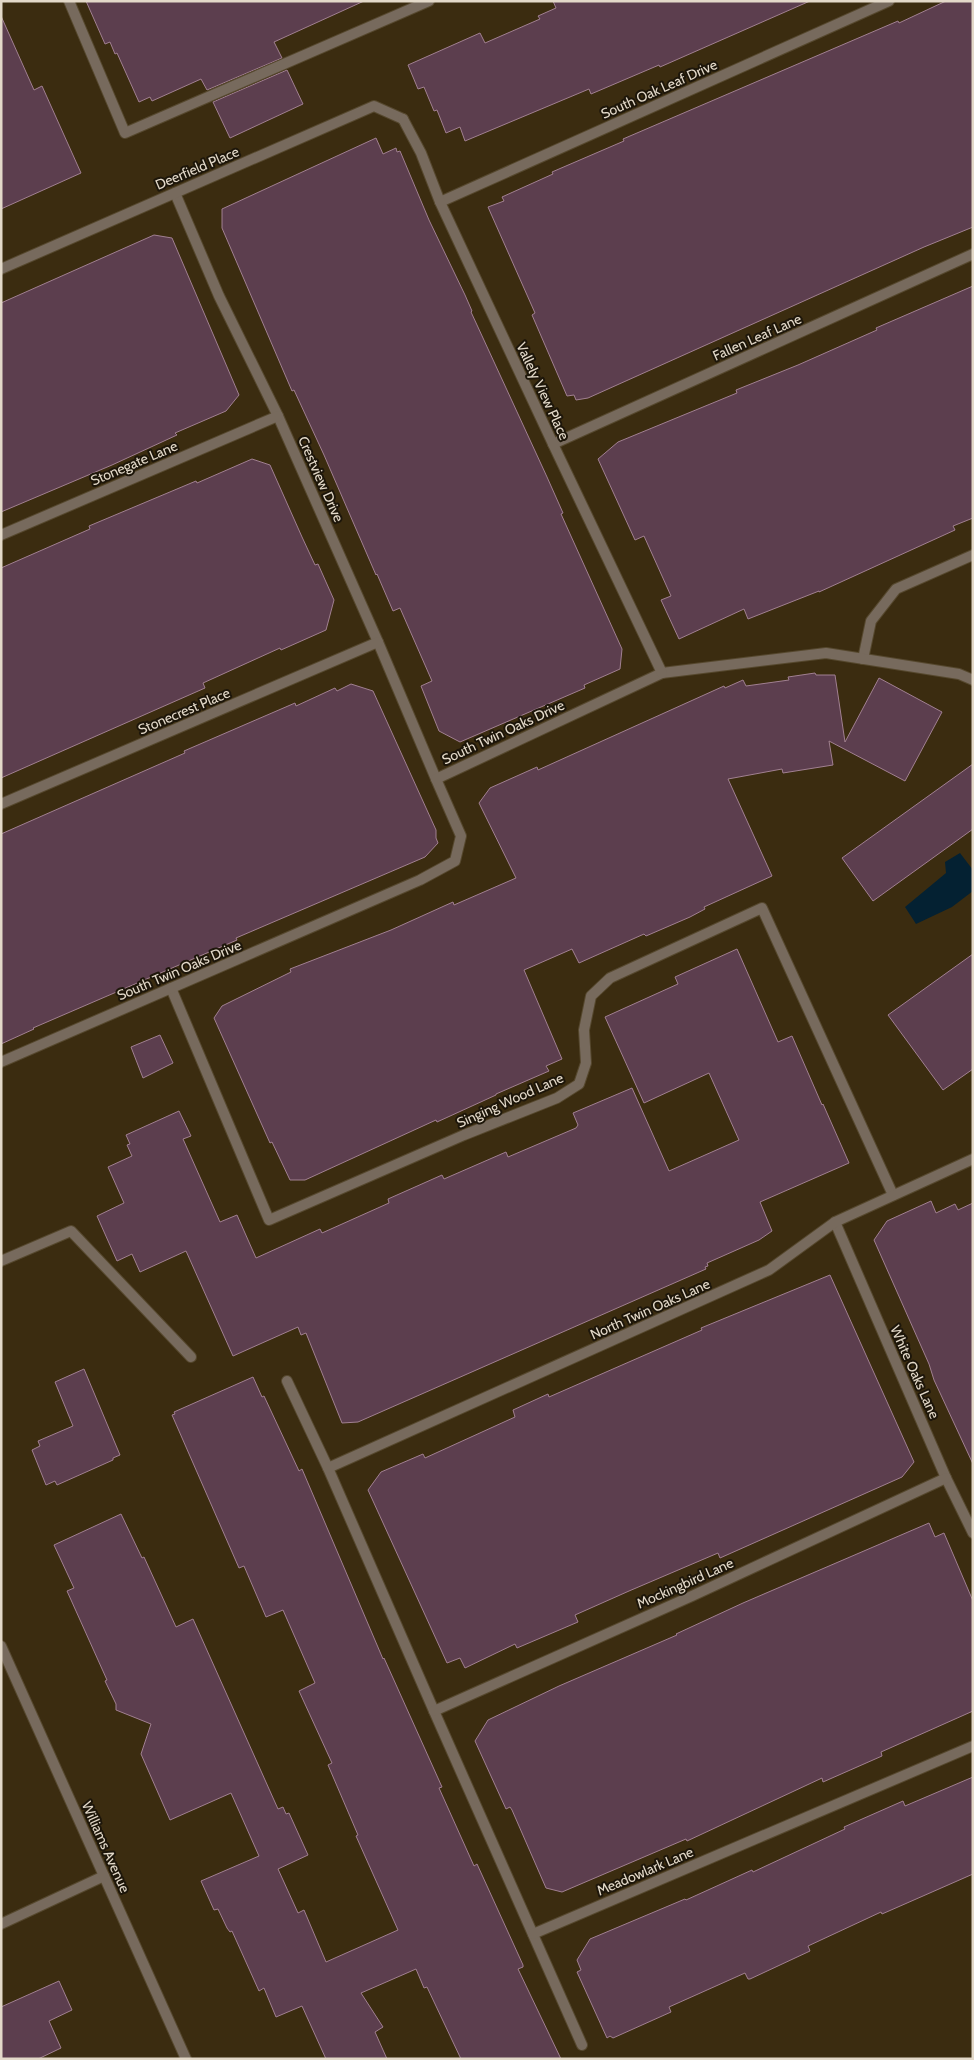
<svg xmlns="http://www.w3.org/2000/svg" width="974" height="2060" viewBox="0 0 974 2060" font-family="Cabin,sans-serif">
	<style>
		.water { fill: #042132 }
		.building { fill: #5c3e4e; stroke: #a18091 }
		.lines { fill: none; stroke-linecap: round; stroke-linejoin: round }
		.service-casing { stroke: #56482e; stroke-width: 12 }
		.minor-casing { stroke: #56482e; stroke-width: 12 }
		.tertiary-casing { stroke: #56482e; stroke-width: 12 }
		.service { stroke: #776a5d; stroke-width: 10 }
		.minor { stroke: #776a5d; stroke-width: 10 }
		.tertiary { stroke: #776a5d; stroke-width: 10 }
		.labels { text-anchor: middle; stroke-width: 4; stroke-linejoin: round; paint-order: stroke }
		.street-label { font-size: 14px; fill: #e3d9c9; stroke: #1d160a }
	</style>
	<rect width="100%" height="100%" fill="#3b2c10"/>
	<path class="water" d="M 960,853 L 973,870 L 973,891 L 952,907 L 916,924 L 905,907 L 946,873 L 945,862 Z"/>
	<g class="building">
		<path d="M 86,1 L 364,1 L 274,42 L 282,58 L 207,90 L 201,79 L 152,101 L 150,97 L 139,102 L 117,53 L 115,54 L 110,42 L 105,44 Z"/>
		<path d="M 553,1 L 810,1 L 660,67 L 659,65 L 591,94 L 589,89 L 465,141 L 460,127 L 446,133 L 437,110 L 434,111 L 424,87 L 418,89 L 408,65 L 480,33 L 485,43 L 540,19 L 538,16 L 556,8 Z"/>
		<path d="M 946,1 L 973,1 L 973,227 L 924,247 L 588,398 L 576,400 L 574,395 L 567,396 L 532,315 L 535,313 L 488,207 L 504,201 L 502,197 L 553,174 L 552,172 L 624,141 L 623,139 L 898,21 L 899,23 Z"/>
		<path d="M 1,16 L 34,90 L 42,86 L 81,173 L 1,209 Z"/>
		<path d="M 287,70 L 303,104 L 230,138 L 213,102 Z"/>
		<path d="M 376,138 L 383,154 L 396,148 L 397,152 L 400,151 L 429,220 L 465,295 L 472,311 L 471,312 L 547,477 L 563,513 L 561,514 L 622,649 L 620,669 L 584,685 L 585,688 L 460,742 L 439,731 L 421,686 L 432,681 L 400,608 L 393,611 L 377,574 L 376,575 L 324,455 L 294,390 L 292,391 L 222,228 L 222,209 Z"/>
		<path d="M 154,235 L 172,238 L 239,395 L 226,411 L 175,433 L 177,435 L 112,465 L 1,512 L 1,303 Z"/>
		<path d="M 973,286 L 973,518 L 953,526 L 955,530 L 819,592 L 819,591 L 748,619 L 744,609 L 679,639 L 661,600 L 671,596 L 644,536 L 635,540 L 598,459 L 618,442 L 737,393 L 736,390 L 798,365 L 877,330 L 876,328 Z"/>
		<path d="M 252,459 L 270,465 L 302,537 L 315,565 L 318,564 L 334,600 L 326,630 L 281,650 L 280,648 L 203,683 L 205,688 L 1,778 L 1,568 L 90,529 L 89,526 L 196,481 L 197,483 Z"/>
		<path d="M 815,673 L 816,675 L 835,675 L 845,742 L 879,678 L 942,712 L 905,781 L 829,741 L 833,765 L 783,773 L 782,769 L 728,779 L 772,876 L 704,907 L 705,909 L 690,917 L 646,936 L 644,934 L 579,963 L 572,949 L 524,970 L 562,1059 L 546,1066 L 549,1071 L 496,1094 L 496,1095 L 437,1122 L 436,1120 L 305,1180 L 290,1180 L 272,1142 L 270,1143 L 214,1018 L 222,1006 L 291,972 L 290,969 L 391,930 L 453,902 L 454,905 L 516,878 L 479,803 L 490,788 L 537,767 L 538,770 L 724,686 L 725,688 L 743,680 L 746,686 L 789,680 L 788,677 Z"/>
		<path d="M 351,684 L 373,691 L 436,830 L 436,838 L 438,843 L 425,857 L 236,938 L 237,940 L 33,1028 L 34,1029 L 1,1044 L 1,834 L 185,753 L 184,751 L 295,703 L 296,706 L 335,688 L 337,691 Z"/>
		<path d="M 973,764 L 973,829 L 873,901 L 842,858 Z"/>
		<path d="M 737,949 L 778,1042 L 792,1036 L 822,1105 L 823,1104 L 849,1163 L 760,1202 L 772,1231 L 759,1240 L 707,1263 L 708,1266 L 705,1267 L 706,1269 L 358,1422 L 342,1423 L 306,1333 L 301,1335 L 298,1327 L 233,1356 L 186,1251 L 140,1272 L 132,1254 L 117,1261 L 97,1216 L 124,1203 L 108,1167 L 132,1156 L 127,1145 L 130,1144 L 126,1135 L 179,1111 L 191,1136 L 183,1139 L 220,1222 L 237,1215 L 256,1258 L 320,1229 L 322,1233 L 389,1203 L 388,1199 L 442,1175 L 444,1179 L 506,1152 L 508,1157 L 576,1128 L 578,1125 L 573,1113 L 632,1088 L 669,1171 L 739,1140 L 709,1073 L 644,1103 L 605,1017 L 678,984 L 675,977 Z"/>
		<path d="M 973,954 L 973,1069 L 943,1090 L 888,1015 Z"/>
		<path d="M 160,1035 L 173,1063 L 143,1078 L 131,1047 Z"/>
		<path d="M 931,1201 L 936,1213 L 955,1204 L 958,1210 L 973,1203 L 973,1464 L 934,1380 L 929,1364 L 874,1240 L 887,1221 Z"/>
		<path d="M 830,1275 L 914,1462 L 902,1477 L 720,1558 L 718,1553 L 629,1591 L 575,1615 L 578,1622 L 517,1648 L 515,1644 L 465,1668 L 460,1658 L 447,1663 L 368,1490 L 381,1472 L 423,1454 L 425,1458 L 515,1417 L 513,1410 L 548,1394 L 549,1397 L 702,1330 L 701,1328 Z"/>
		<path d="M 84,1369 L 120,1455 L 113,1458 L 113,1460 L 57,1485 L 55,1481 L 46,1485 L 32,1450 L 40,1446 L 38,1441 L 73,1426 L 55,1382 Z"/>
		<path d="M 253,1377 L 262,1397 L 264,1396 L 299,1471 L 302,1469 L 383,1659 L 384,1658 L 442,1787 L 439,1788 L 474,1866 L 477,1864 L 523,1965 L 523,1967 L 518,1969 L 561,2059 L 461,2059 L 427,1987 L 424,1988 L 416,1969 L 361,1993 L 383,2027 L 375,2032 L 387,2059 L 326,2059 L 302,2006 L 276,2017 L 264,1988 L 259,1991 L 232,1931 L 230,1932 L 227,1928 L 218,1909 L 214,1910 L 201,1881 L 259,1856 L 231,1793 L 170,1820 L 141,1754 L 151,1724 L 116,1710 L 116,1704 L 105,1681 L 107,1680 L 67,1591 L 74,1588 L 54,1545 L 121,1514 L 142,1558 L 144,1557 L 176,1627 L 193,1619 L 278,1809 L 283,1807 L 286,1814 L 289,1813 L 308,1855 L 278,1869 L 298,1913 L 304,1910 L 326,1962 L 398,1930 L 356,1836 L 358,1835 L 328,1765 L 332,1763 L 299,1691 L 315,1683 L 283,1610 L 266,1617 L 244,1566 L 239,1568 L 172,1415 L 175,1414 L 174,1412 Z"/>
		<path d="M 929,1523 L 935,1537 L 944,1533 L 973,1601 L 973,1711 L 881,1752 L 882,1756 L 823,1782 L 822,1778 L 687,1841 L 686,1839 L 562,1892 L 546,1888 L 512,1810 L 510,1807 L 506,1809 L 475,1741 L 488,1720 L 559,1686 L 677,1635 L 676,1634 L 743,1603 Z"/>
		<path d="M 973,1777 L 973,1874 L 882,1914 L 881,1912 L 808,1946 L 810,1951 L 750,1979 L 748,1979 L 745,1973 L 669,2007 L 671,2012 L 613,2038 L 610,2036 L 607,2038 L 577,1972 L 581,1970 L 577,1960 L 590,1939 L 685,1899 L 686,1900 L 752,1870 L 753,1872 L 845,1829 L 844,1827 L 903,1801 L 905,1806 Z"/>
		<path d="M 59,1981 L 72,2010 L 49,2021 L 61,2048 L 38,2059 L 1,2059 L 1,2007 Z"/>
	</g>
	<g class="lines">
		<g class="service-casing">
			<g id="service">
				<path d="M 69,1 L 125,133 L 429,1"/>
				<path d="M 175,193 L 219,296 L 278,416 L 378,642 L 436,779"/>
				<path d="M 440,202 L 889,1"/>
				<path d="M 1,269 L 374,106 L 403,119"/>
				<path d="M 553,444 L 973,254"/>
				<path d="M 1,535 L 278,416"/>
				<path d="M 863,659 L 871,621 L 896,589 L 973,555"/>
				<path d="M 1,804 L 378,642"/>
				<path d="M 171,988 L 269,1220 L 464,1135 L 557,1098 L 579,1084 L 586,1063 L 584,1030 L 591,996 L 610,978 L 762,908 L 893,1195"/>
				<path d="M 1,1062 L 420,880 L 455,861 L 461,836 L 436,779 L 662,673 L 826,653 L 959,674 L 973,680"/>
				<path d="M 835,1222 L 946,1478 L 973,1533"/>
				<path d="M 1,1261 L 71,1231 L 191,1357"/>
				<path d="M 287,1381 L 328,1468 L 434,1711 L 582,2045"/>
				<path d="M 328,1468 L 769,1270 L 835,1222 L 973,1159"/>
				<path d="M 434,1711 L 692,1596 L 946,1478"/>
				<path d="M 1,1924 L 104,1876"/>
				<path d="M 533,1934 L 973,1746"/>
			</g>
		</g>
		<g class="minor-casing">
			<path id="minor" d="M 403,119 L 421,153 L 440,202 L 553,444 L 662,673"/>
		</g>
		<g class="tertiary-casing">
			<path id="tertiary" d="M 1,1646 L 186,2059"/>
		</g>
		<use href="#service" class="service"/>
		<use href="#minor" class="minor"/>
		<use href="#tertiary" class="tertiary"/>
	</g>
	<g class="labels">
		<g class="street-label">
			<text transform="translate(659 89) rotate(-24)" y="5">South Oak Leaf Drive</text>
			<text transform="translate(197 168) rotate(-23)" y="5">Deerfield Place</text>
			<text transform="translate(757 337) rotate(-24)" y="5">Fallen Leaf Lane</text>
			<text transform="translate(543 391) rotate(65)" y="5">Vallely View Place</text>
			<text transform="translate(134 463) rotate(-23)" y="5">Stonegate Lane</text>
			<text transform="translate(321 479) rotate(66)" y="5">Crestview Drive</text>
			<text transform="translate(184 711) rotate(-23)" y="5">Stonecrest Place</text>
			<text transform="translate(503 732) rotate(-25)" y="5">South Twin Oaks Drive</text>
			<text transform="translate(179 970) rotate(-23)" y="5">South Twin Oaks Drive</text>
			<text transform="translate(510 1100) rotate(-24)" y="5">Singing Wood Lane</text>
			<text transform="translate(650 1309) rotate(-24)" y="5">North Twin Oaks Lane</text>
			<text transform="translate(915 1372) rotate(66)" y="5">White Oaks Lane</text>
			<text transform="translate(685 1583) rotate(-24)" y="5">Mockingbird Lane</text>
			<text transform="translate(106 1847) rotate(66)" y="5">Williams Avenue</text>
			<text transform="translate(645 1871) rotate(-23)" y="5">Meadowlark Lane</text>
		</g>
	</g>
	<rect width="974" height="2060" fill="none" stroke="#e3d9c9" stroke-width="5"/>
</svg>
